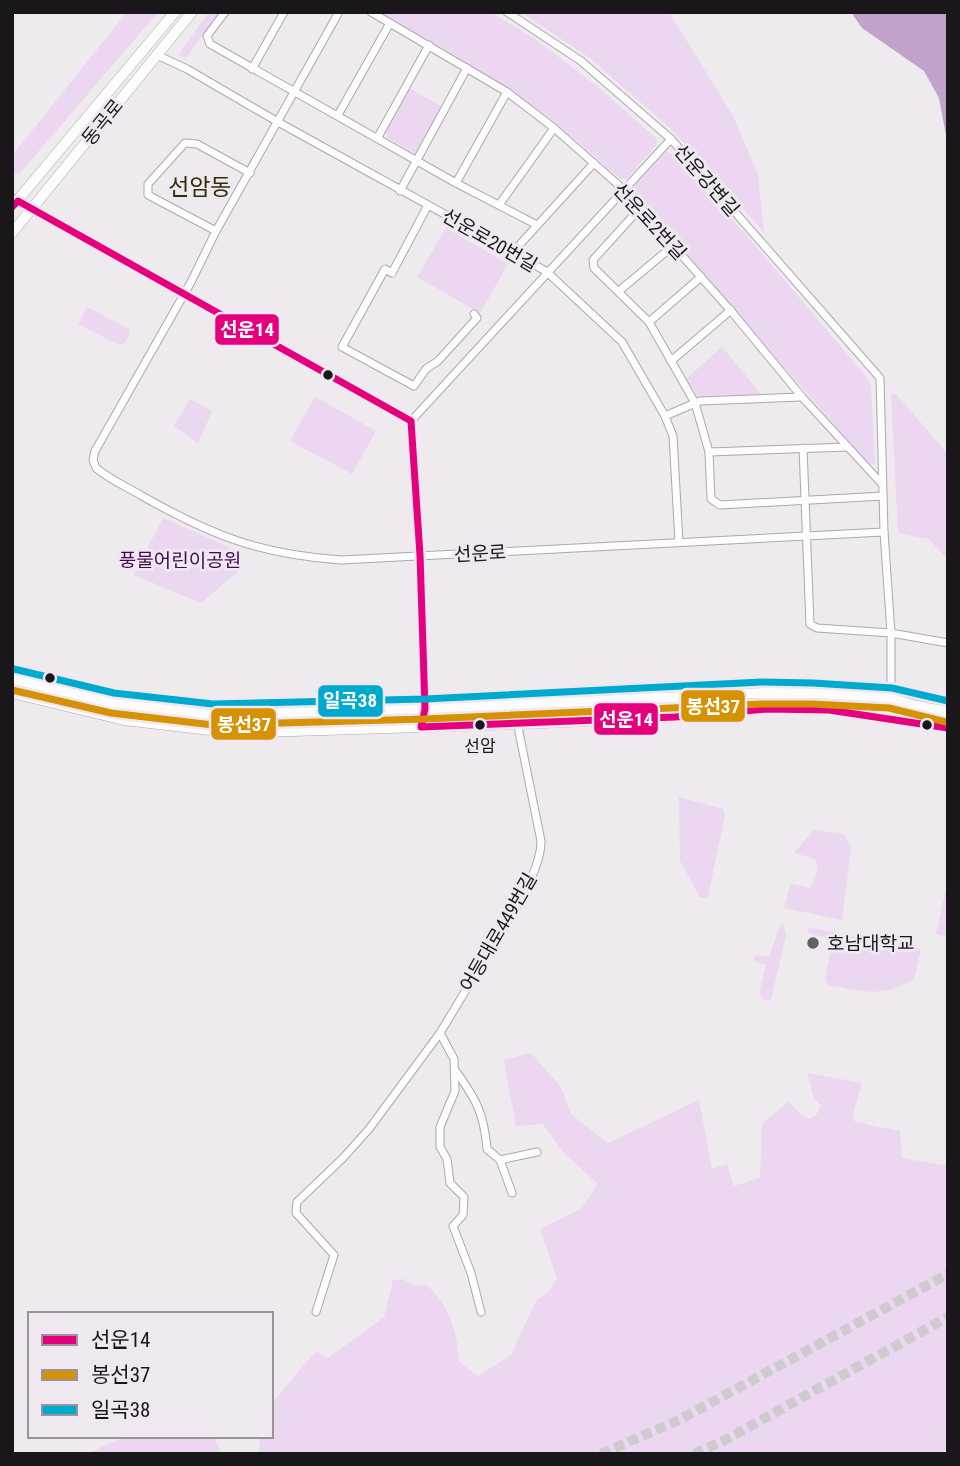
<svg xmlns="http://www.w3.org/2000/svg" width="960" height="1466" viewBox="0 0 960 1466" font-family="'Roboto Condensed','Noto Sans KR',sans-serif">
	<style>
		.green { fill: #ebd7f0 }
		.water { fill: #c1a2ca }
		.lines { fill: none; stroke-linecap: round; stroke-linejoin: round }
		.highway-tunnel { stroke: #cecace; stroke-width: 10; stroke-dasharray: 10 5; stroke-linecap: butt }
		.minor-casing { stroke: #aba9ac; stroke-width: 9 }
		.major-casing { stroke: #aba9ac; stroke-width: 11 }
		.minor { stroke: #fcfcfc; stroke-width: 7 }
		.major { stroke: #fcfcfc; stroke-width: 10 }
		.bus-1-casing { stroke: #efe8f0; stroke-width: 12 }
		.bus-2-casing { stroke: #efe8f0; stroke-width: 12 }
		.bus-3-casing { stroke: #efe8f0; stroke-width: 12 }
		.bus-1 { stroke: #e5007d; stroke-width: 7 }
		.bus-2 { stroke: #d69104; stroke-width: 7 }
		.bus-3 { stroke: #00a9ce; stroke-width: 7 }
		.bus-dot { fill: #19171a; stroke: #efe8f0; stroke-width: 2.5 }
		.poi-dot { fill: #646164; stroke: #efe8f0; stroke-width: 2.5 }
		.labels { text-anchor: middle; stroke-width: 6; stroke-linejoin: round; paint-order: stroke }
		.bus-label { font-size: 17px; fill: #19171a; stroke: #efe8f0 }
		.street-label { font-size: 19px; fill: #19171a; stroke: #efe8f0 }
		.park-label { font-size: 19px; fill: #42094f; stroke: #efe8f0 }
		.poi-label { font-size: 19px; fill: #19171a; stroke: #efe8f0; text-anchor: start }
		.quarter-label { font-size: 23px; fill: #2f2e04; stroke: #efe8f0 }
		.line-badge { stroke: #efe8f0; stroke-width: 2.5 }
		.badge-label { font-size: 19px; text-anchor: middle; font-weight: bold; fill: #fff }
	</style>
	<rect width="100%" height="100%" fill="#eeeaee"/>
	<g class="green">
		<path d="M 127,12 L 158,12 L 19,174 L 12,175 L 12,156 Z"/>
		<path d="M 209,12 L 220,12 L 185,59 L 179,54 Z"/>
		<path d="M 379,12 L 490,12 L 535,39 L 598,87 L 657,139 L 657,145 L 626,179 L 620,179 C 592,154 565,129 534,107 C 485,71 432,42 379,12 Z"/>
		<path d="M 521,12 L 669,12 L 733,116 L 758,175 L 764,232 L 670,128 L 590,58 Z"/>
		<path d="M 409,88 L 443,107 L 416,154 L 388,138 L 386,134 L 387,127 Z"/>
		<path d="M 666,152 L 673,154 L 747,236 L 865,375 L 871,386 L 875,464 L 871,465 L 859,453 L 633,194 L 633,187 Z"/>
		<path d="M 446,228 L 508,264 L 480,313 L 417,277 Z"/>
		<path d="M 87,307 L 129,329 L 130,333 L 125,343 L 119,345 L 78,324 Z"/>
		<path d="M 722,347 L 761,394 L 698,397 L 686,379 Z"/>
		<path d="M 896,394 L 948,454 L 948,560 L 929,539 L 898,533 L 891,395 Z"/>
		<path d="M 315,397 L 376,431 L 352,474 L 290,441 Z"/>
		<path d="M 190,399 L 212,411 L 198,443 L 174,426 Z"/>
		<path d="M 163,518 L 242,553 L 240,570 L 201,603 L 134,575 Z"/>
		<path d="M 679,797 L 723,809 L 725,815 L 708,896 L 704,898 L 700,897 L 680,861 Z"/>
		<path d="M 814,830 L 844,834 L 851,847 L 842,920 L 784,908 L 790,886 L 793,884 L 810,888 C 816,878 820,870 815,859 L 794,853 Z"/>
		<path d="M 948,880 L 948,937 L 936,934 Z"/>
		<path d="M 783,923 L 786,935 L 771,1000 L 768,1001 L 762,999 L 759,993 L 766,965 L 754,961 L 754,957 L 756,955 L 769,957 L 780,926 Z"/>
		<path d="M 811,928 L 914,947 L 921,950 L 914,979 C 880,999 866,991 829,985 L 825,980 L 833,940 L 808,933 L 807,930 Z"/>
		<path d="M 531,1053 L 561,1087 L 571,1114 L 608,1143 L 699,1100 L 712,1169 L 727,1164 L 734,1186 L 760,1178 L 762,1123 L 789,1102 L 799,1113 L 810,1119 L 816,1115 L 821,1105 L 814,1098 L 807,1073 L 862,1083 L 853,1114 L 855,1122 L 900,1131 L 902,1158 L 948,1166 L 948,1454 L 259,1454 L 260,1436 L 271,1436 L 271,1404 L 316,1351 L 328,1358 L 384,1317 L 393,1280 L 403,1279 L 414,1286 L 425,1284 C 448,1302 458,1333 459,1362 L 478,1376 L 511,1355 L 536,1301 L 550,1290 L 557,1278 L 540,1229 L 581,1209 L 598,1184 L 563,1152 L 543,1124 L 516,1126 L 504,1060 Z"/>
		<path d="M 126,1436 L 213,1436 L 222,1454 L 87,1454 Z"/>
	</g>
	<path class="water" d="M 851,12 L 948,12 L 948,146 L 939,98 L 924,71 L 862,28 Z"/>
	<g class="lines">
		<g class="highway-tunnel">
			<path d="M 601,1454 L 679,1420 L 948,1274"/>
			<path d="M 694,1454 L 725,1440 L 948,1317"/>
		</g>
		<g class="minor-casing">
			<g id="minor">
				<path d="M 225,12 L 207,36 L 210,44 L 456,183 L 537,225"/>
				<path d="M 339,12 L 216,231 L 191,282 L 95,451 L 93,460 L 96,468 C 109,479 127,487 142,496 C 213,536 259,554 341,560 L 884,532"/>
				<path d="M 371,12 L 507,92 L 554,128 L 623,189 L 731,311 L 802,397 L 882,484"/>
				<path d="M 507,12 L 581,61 L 671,139 L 880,378 L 884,532 L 891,633 L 891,698"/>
				<path d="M 157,55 L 187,69 L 278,122 L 513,252 L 547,272 L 622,342 L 665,416 L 673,436 L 679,542"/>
				<path d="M 252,69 L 284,12"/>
				<path d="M 338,115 L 390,23"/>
				<path d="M 378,137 L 429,45"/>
				<path d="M 456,183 L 507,92"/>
				<path d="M 400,191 L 467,68"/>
				<path d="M 12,198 L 411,421 L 420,555 L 425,709 L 421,727"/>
				<path d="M 428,205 L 392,273 L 385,269 L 342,347 L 414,386 L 426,369 L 438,361 L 477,318 L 474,314"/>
				<path d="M 499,205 L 554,128"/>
				<path d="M 641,207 L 593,260 L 594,268 L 649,322 L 695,403 L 709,452 L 711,499 L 720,505 L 883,496"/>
				<path d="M 216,231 L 148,195 L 148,184 L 185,143 L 197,144 L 250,173"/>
				<path d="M 513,252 L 594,163"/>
				<path d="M 619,291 L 674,245"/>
				<path d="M 649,322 L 701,277"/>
				<path d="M 671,361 L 731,310"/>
				<path d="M 665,416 L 700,401 L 802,397"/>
				<path d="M 411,421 L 671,139"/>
				<path d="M 803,448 L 810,624 L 817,628 L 891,633 L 948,643"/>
				<path d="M 709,452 L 848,447"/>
				<path d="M 440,1033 L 454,1059 L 455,1091 L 440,1127 L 440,1147 L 447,1159 L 450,1183 L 464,1197 L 463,1215 L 453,1226 L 471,1273 L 481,1312"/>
				<path d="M 455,1070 C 476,1099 484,1113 487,1149 L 500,1160 L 512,1193"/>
				<path d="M 500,1160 L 537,1152"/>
				<path d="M 316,1312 L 334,1255 L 296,1213 L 297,1202 L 343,1158 L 369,1129 L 440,1033 L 527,889 C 533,873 541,858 541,841 L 519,732 L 517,703"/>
			</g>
		</g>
		<g class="major-casing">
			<g id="major">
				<path d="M 12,207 L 175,12"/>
				<path d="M 12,233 L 192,12"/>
				<path d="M 12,679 L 112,703 L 213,715 L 425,709 L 762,693 L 812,693 L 891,698 L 912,705 L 948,712"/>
				<path d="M 12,693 L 124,720 L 210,730 L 260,732 L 518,724 L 675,717 L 767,709 L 829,710 L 948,728"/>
			</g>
		</g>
		<use href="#minor" class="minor"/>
		<use href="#major" class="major"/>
		<g class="bus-1-casing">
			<path id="bus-1" d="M 12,207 L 18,201 L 411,421 L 420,555 L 425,709 L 421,727 L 675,717 L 767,709 L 829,710 L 948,728"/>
		</g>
		<g class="bus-2-casing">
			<path id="bus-2" d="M 12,690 L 111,713 L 213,725 L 425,719 L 762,704 L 812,704 L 889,708 L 946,722"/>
		</g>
		<g class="bus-3-casing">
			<path id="bus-3" d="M 14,669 L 114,693 L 213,704 L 425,699 L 762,682 L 813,683 L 892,688 L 948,701"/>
		</g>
		<use href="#bus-1" class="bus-1"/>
		<use href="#bus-2" class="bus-2"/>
		<use href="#bus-3" class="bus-3"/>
	</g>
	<g class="bus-dot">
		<circle cx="328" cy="375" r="6"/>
		<circle cx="50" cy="678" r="6"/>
		<circle cx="480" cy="725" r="6"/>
		<circle cx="927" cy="725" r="6"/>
	</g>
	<circle class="poi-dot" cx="813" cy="943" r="7"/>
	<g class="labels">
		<g class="bus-label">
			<text x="480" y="752">선암</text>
		</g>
		<g class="street-label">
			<text transform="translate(102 122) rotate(-51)" y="7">동곡로</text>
			<text transform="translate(707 180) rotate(49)" y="7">선운강변길</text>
			<text transform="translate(650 221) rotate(47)" y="7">선운로2번길</text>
			<text transform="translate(490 240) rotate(30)" y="7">선운로20번길</text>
			<text transform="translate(480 553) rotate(-3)" y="7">선운로</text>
			<text transform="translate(498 932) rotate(-60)" y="7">어등대로449번길</text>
		</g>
		<g class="park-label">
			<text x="180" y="567">풍물어린이공원</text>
		</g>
		<g class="poi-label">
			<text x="827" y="950">호남대학교</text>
		</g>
		<g class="quarter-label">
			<text x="200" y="195">선암동</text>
		</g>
	</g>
	<g class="line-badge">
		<rect x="214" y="313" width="66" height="33" rx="7" fill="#e5007d"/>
		<rect x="317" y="684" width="67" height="34" rx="7" fill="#00a9ce"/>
		<rect x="680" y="689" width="66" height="34" rx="7" fill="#d69104"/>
		<rect x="593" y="702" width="66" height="34" rx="7" fill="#e5007d"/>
		<rect x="210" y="707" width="67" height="34" rx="7" fill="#d69104"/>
	</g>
	<g class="badge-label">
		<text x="247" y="336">선운14</text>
		<text x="350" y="707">일곡38</text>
		<text x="713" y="713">봉선37</text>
		<text x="626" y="726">선운14</text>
		<text x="244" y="731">봉선37</text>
	</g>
	<rect width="960" height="1466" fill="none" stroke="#19171a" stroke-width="28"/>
	<rect x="28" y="1312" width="245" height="126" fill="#efe8f0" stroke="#99949a" stroke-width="2"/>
	<rect x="42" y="1335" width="35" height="10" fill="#e5007d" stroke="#99949a" stroke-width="2"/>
	<text x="91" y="1347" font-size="21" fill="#19171a">선운14</text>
	<rect x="42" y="1370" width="35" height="10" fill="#d69104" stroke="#99949a" stroke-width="2"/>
	<text x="91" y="1382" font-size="21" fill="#19171a">봉선37</text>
	<rect x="42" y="1405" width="35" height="10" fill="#00a9ce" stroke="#99949a" stroke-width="2"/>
	<text x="91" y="1417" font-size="21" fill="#19171a">일곡38</text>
</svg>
